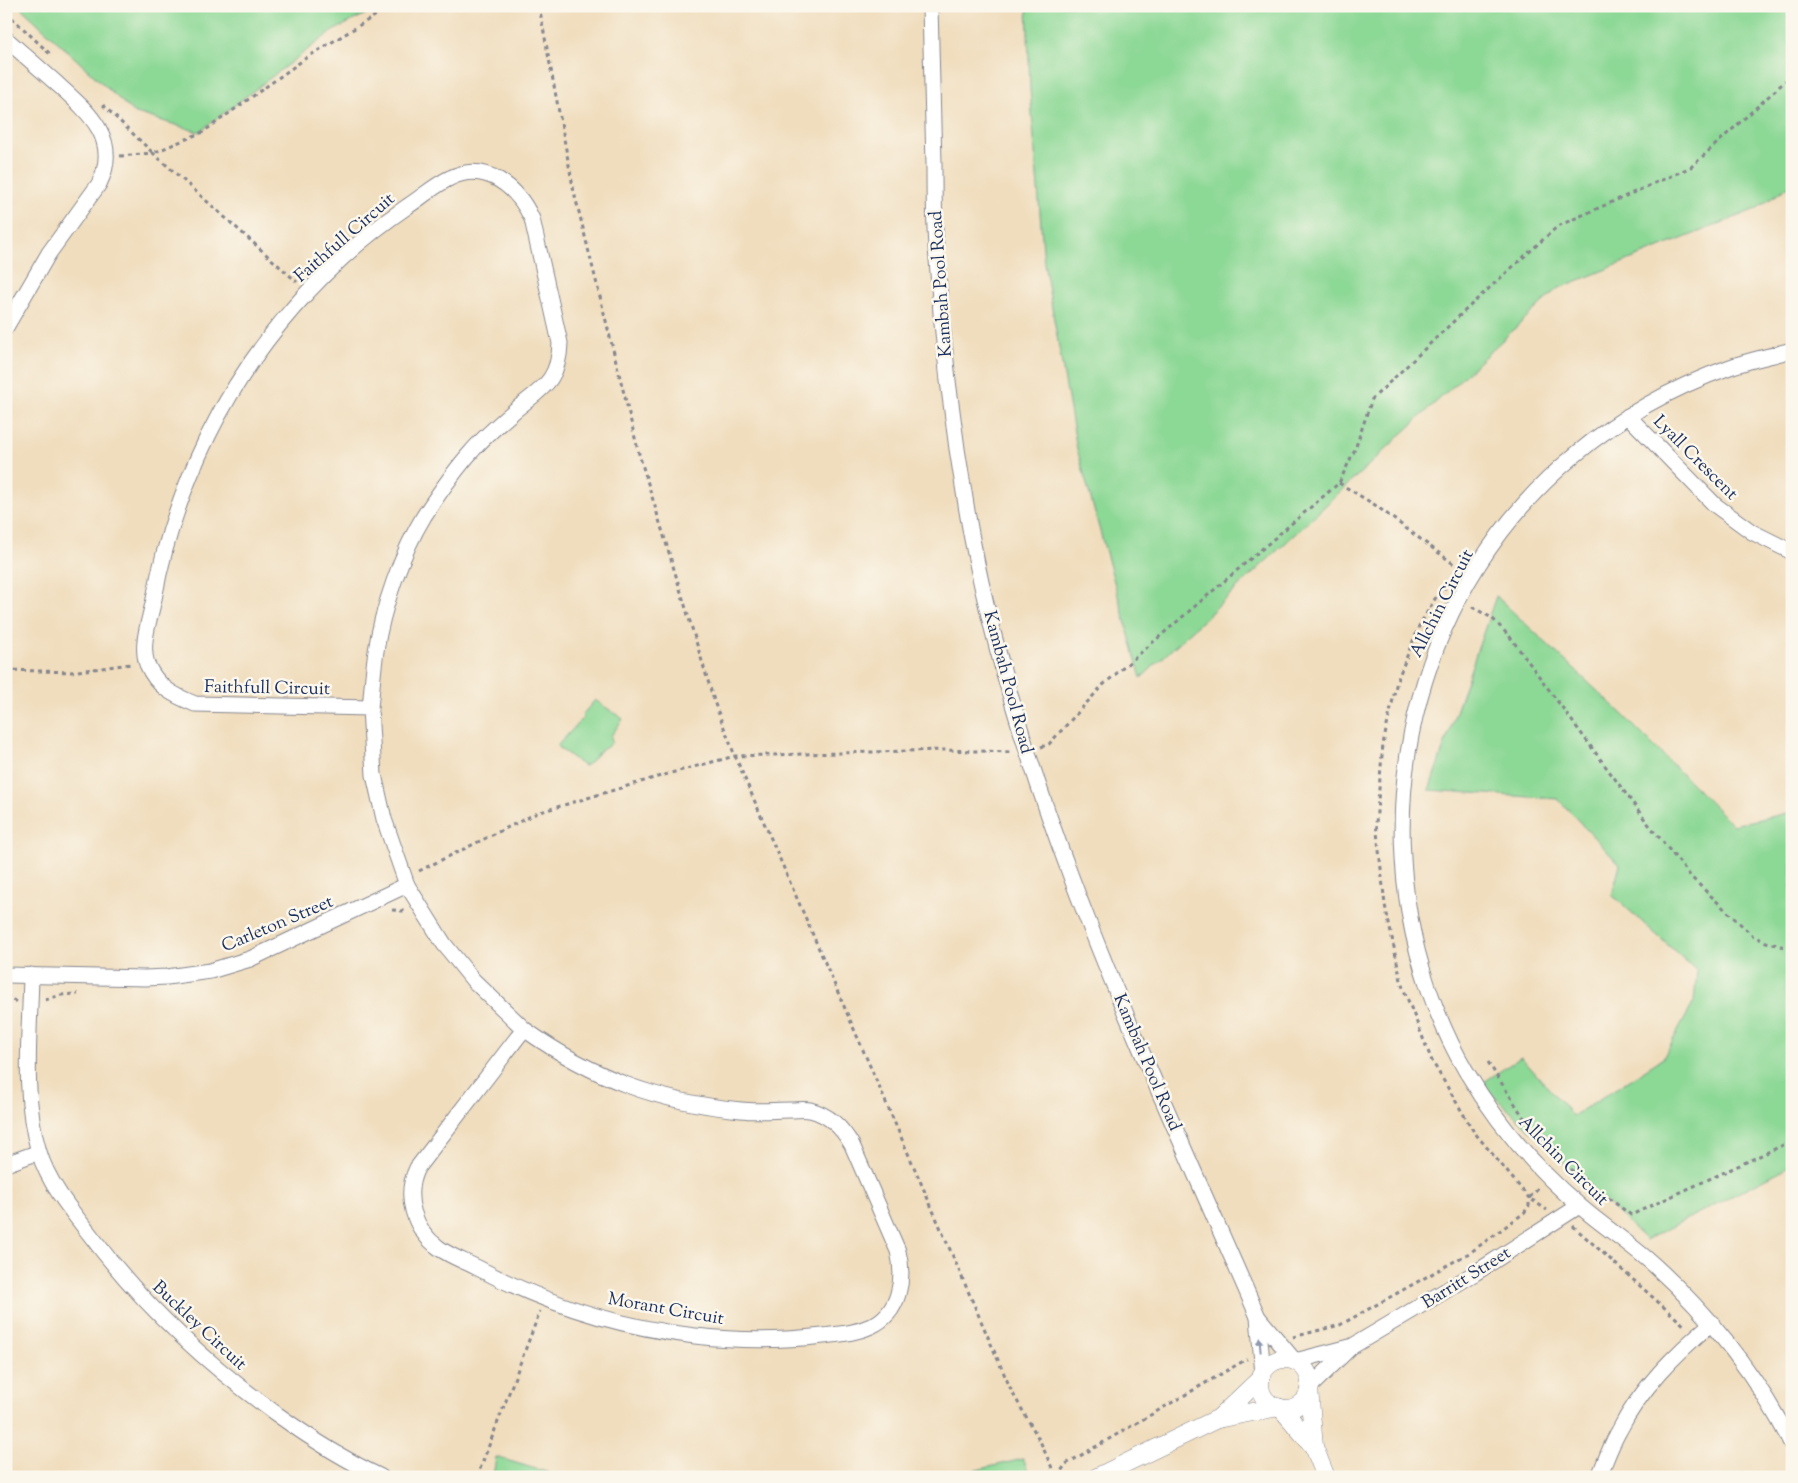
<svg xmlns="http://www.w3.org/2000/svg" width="1798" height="1483" viewBox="0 0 1798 1483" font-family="'Sorts Mill Goudy',serif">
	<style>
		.green { fill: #8cd895; stroke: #54847a }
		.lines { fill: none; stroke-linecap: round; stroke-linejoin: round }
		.minor-casing { stroke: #86868e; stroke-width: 17 }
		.tertiary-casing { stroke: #86868e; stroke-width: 19 }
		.path { stroke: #86868e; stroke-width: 3; stroke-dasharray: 4 4; stroke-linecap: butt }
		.minor { stroke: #fff; stroke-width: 15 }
		.tertiary { stroke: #fff; stroke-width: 18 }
		.oneway { fill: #8d97ae }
		.labels { text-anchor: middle; stroke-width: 5; stroke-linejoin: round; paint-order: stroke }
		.street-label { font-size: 18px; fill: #1b2f5e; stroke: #fbf7ec }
	</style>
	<rect width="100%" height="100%" fill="#fbf7ec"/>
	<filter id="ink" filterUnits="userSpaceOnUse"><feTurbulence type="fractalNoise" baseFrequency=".02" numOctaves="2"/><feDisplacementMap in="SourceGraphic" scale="10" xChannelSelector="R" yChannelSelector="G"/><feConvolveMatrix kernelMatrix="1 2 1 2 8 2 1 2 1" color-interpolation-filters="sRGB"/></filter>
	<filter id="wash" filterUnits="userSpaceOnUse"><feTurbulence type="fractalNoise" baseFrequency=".0096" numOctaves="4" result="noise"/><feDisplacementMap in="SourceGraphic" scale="20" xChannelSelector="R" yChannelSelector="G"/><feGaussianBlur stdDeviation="1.12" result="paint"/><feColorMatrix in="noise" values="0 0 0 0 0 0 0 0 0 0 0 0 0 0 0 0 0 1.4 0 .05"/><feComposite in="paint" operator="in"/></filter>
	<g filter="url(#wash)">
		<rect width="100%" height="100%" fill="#f0ddbd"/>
		<g class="green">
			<path d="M 19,6 L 381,6 L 331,32 L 199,132 L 133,112 Z"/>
			<path d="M 1027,6 L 1792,6 L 1792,184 L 1756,209 L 1557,289 L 1141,678 L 1077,449 L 1044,263 L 1030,89 Z"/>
			<path d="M 1496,596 L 1624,716 L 1733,825 L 1792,812 L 1792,1165 L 1646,1240 L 1481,1084 L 1521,1057 L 1573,1116 L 1663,1058 L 1694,1002 L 1697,971 L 1612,895 L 1620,865 L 1558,799 L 1429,790 Z"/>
			<path d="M 595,700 L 623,719 L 611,736 L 612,742 C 605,750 605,747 599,752 C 593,757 591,764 584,766 L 559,748 L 558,745 L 583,718 L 583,714 Z"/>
			<path d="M 496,1457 L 563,1477 L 493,1477 Z"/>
			<path d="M 1023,1459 L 1031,1477 L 947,1477 Z"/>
		</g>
	</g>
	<g filter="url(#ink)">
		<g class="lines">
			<g class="minor-casing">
				<g id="minor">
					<path d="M 930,6 C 931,59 933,111 934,164 C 934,191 934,219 936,246 C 942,345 954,442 972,539 C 1025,811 1148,1064 1258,1317 L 1294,1360"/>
					<path d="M 6,39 C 22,53 39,68 55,82 C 86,110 122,138 99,184 L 49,253 L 6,327"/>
					<path d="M 1792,350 C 1771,356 1750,360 1730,367 C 1674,387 1620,417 1575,455 C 1421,582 1364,799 1428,987 C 1438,1016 1450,1044 1466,1071 C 1496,1122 1536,1169 1581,1207 C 1604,1227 1631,1244 1654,1265 C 1710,1316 1758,1377 1792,1445"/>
					<path d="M 1628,416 L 1715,505 L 1752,532 L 1792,552"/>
					<path d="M 370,708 C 372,689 373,670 376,651 C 382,609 402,552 424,516 C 439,493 454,471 472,451 C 484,437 499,424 513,412 C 540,389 559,383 560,343 L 532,219 C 518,188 486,160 450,178 C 435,185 422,197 408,206 C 324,263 253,344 208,436 C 183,487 164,543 154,599 C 150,619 140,644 147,664 C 157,687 173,695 195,704 L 370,708 L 374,775 L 384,819 L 407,885 L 444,944 L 473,980 L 524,1029 L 417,1168 C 403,1196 414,1230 439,1248 C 450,1256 464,1261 476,1267 C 544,1303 619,1327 695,1336 C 738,1341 781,1341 823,1336 C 840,1334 856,1333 871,1326 C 900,1313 905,1279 898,1251 L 852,1145 C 842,1128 830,1115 810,1110 C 804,1109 797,1110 791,1110 C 775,1110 758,1112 741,1110 C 657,1102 593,1078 524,1029"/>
					<path d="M 6,975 L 145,978 L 167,977 L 210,971 L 250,959 L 407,885"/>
					<path d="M 31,975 C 30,1033 22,1095 39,1152 C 48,1182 69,1208 88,1232 C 141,1303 205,1363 278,1415 C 310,1438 345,1460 381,1477"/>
					<path d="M 6,1164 L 39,1152"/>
					<path d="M 1258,1317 L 1263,1374"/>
					<path d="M 1295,1361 L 1350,1347"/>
					<path d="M 1310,1387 L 1351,1347 L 1475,1273 L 1579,1206"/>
					<path d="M 1599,1477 C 1605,1461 1611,1445 1619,1431 C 1641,1388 1675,1354 1712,1323"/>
				</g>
			</g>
			<g class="tertiary-casing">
				<g id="tertiary">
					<circle cx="1285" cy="1384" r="25"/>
					<path d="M 1309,1389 L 1314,1447 L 1326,1477"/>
					<path d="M 1281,1408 L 1314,1447"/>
					<path d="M 1218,1419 L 1261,1378"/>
					<path d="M 1097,1477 L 1217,1419 L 1278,1407"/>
				</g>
			</g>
			<g class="path">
				<path d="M 539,6 L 574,192 L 639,454 L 715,704 L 735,756 L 1012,1392 L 1040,1441 L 1052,1468 L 1051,1477"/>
				<path d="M 6,12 L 50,54"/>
				<path d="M 103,105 L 153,153 L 203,132 L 306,58 L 391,6"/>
				<path d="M 120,156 L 153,153 L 297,282"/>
				<path d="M 1339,483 L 1375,505 L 1459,568"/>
				<path d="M 1472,607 L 1492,618 L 1510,637 L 1646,821 L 1692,878 L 1753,936 L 1766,942 L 1792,949"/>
				<path d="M 6,670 L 71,672 L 131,664"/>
				<path d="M 1041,747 L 1049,744 L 1103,685 L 1339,483 L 1355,449 L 1372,399 L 1475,301 L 1558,226 L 1691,167 L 1792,75"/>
				<path d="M 419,871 L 537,813 L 671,773 L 735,756 L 942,750 L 1013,752"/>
				<path d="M 392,910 L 403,911 L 405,910"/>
				<path d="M 6,995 L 16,1002"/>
				<path d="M 45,1000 L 61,995 L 78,994"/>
				<path d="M 1488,1062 L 1524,1118 L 1562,1163 L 1631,1215 L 1792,1141"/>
				<path d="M 1538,1189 L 1529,1198 L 1547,1210"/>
				<path d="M 1573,1226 L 1686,1327"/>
				<path d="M 1293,1337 L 1340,1325 L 1471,1252 L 1524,1213 L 1529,1206 L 1529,1198 L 1474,1132 L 1432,1061 L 1402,985 L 1385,905 L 1376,823 L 1383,744 L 1397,681 L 1419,626 L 1442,587 L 1448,591"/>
				<path d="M 477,1477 L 540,1311"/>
				<path d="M 1057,1477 L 1066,1464 L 1247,1359"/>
			</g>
			<use href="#minor" class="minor"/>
			<use href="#tertiary" class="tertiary"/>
		</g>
		<defs><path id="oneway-solid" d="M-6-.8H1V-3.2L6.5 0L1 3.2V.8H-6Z" transform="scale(1.25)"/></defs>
		<use class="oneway" href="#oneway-solid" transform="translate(1260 1345) rotate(-95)"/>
	</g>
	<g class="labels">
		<g class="street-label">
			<text transform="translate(344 237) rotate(-41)" y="6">Faithfull Circuit</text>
			<text transform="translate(940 284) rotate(-94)" y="6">Kambah Pool Road</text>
			<text transform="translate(1696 457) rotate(45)" y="6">Lyall Crescent</text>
			<text transform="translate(1441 603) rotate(-63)" y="6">Allchin Circuit</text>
			<text transform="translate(1009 682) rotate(75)" y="6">Kambah Pool Road</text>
			<text transform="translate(267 687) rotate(1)" y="6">Faithfull Circuit</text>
			<text transform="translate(277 923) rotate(-23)" y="6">Carleton Street</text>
			<text transform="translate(1148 1062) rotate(67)" y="6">Kambah Pool Road</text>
			<text transform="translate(1564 1160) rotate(45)" y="6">Allchin Circuit</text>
			<text transform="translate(1466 1277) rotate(-32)" y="6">Barritt Street</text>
			<text transform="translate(666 1308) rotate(10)" y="6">Morant Circuit</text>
			<text transform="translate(200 1325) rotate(43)" y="6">Buckley Circuit</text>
		</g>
	</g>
	<rect width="1798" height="1483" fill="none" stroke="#fbf7ec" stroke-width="25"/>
</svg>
